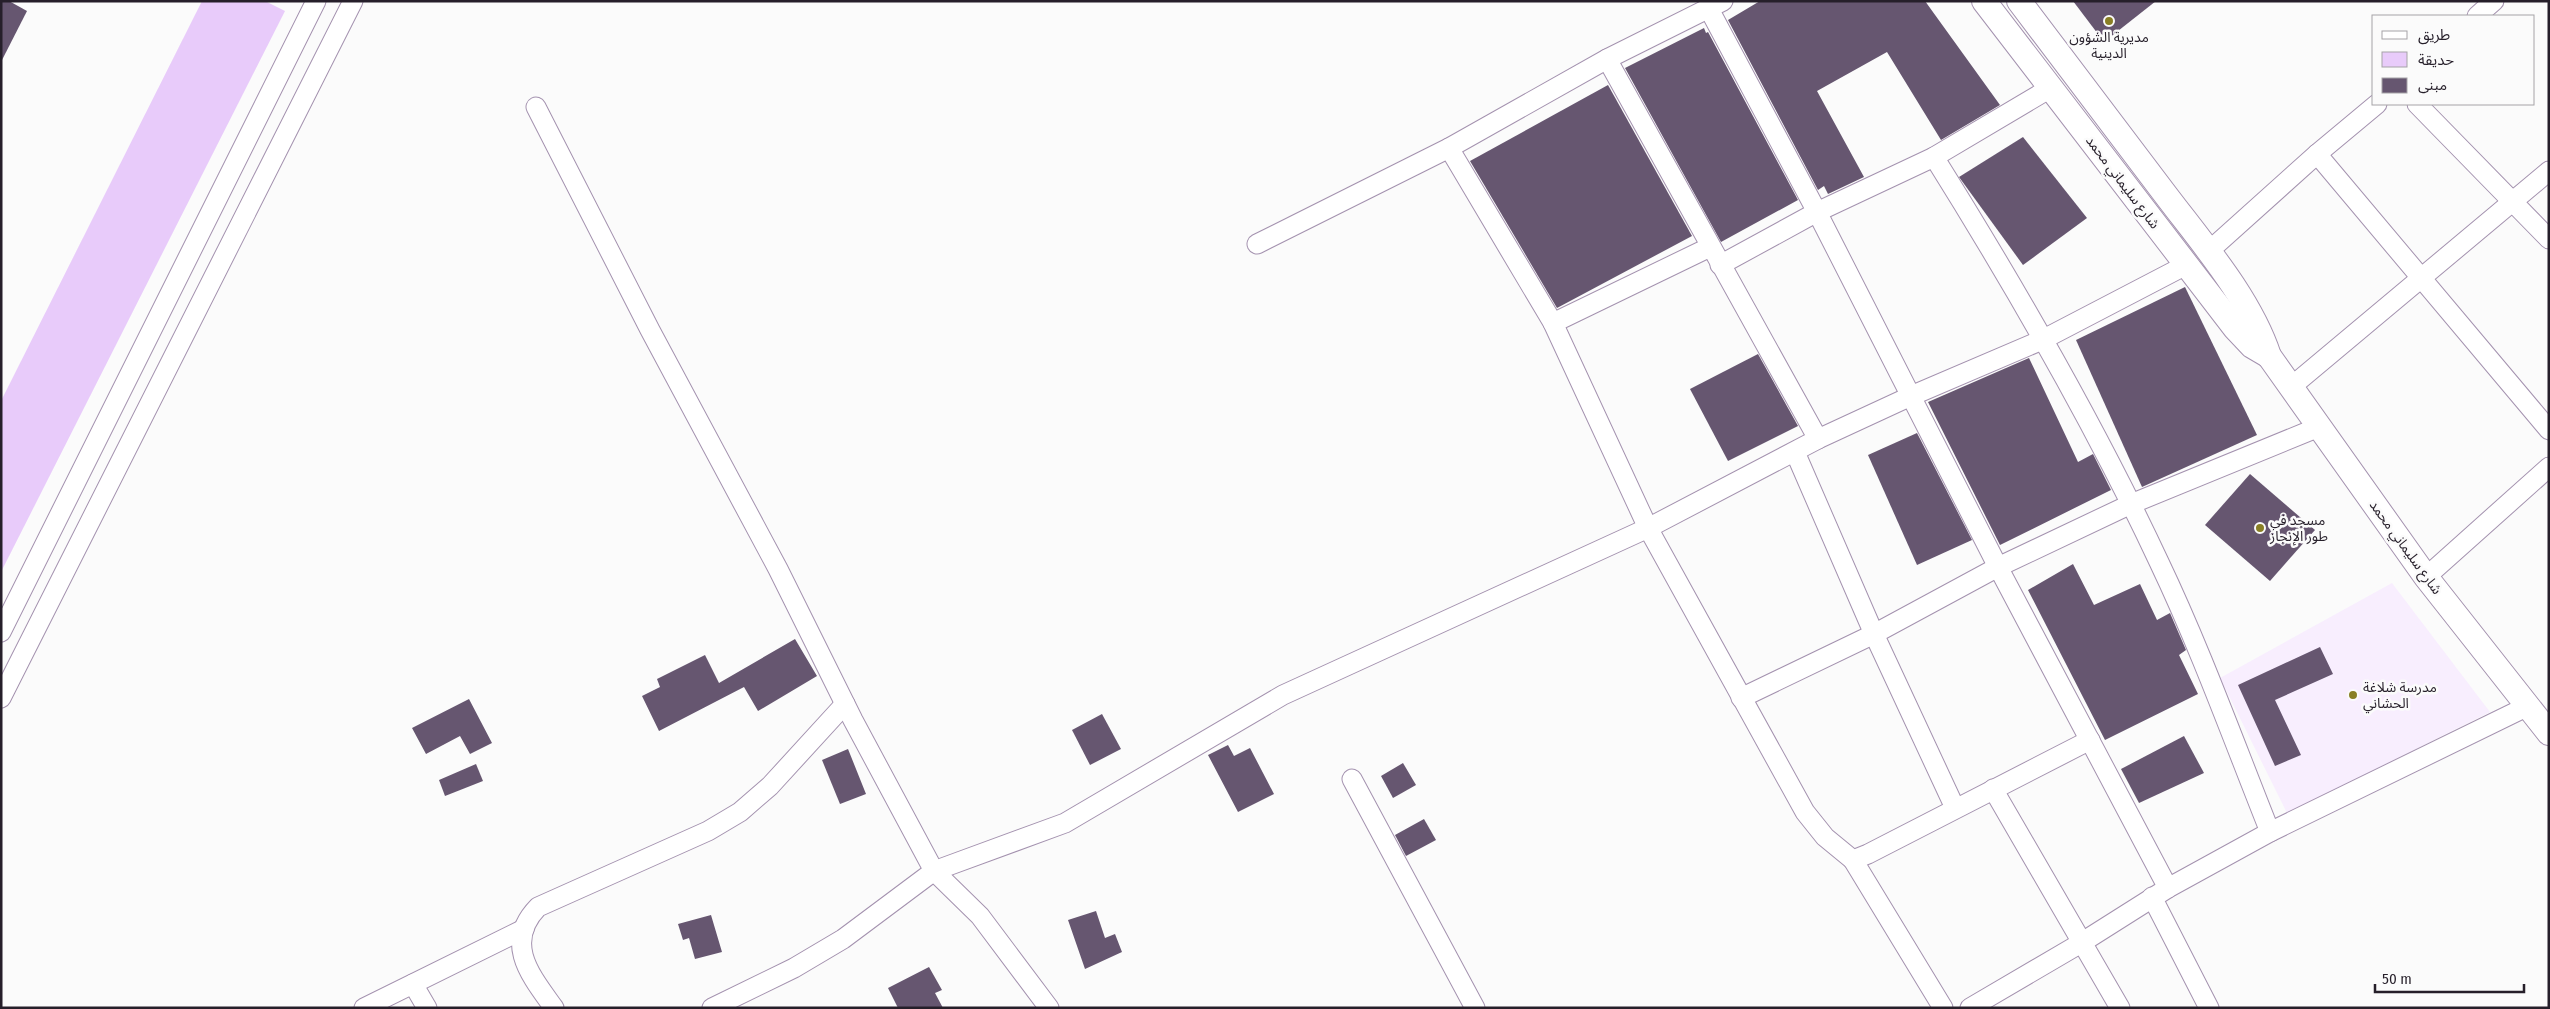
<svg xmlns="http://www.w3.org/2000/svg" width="2550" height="1009" viewBox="0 0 2550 1009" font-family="'Fira Sans Condensed','Noto Sans Arabic',sans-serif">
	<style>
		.built { fill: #f8eefe }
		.green { fill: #e8cbfa }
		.building { fill: #665670 }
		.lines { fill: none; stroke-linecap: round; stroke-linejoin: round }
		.minor-casing { stroke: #a492af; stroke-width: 21 }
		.tertiary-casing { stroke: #a492af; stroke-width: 26 }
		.minor { stroke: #fff; stroke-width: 19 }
		.tertiary { stroke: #fff; stroke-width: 24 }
		.poi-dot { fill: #897f25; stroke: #fbfbfb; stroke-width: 2 }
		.labels { text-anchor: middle; stroke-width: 5; stroke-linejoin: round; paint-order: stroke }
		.poi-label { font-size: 14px; fill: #261f2a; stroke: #fbfbfb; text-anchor: start }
		.street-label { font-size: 14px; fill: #261f2a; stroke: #fbfbfb }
	</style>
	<rect width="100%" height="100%" fill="#fbfbfb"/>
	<path class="built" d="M 2392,583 L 2490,712 L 2287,813 L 2220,678 Z"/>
	<path class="green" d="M 202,1 L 265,1 L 285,11 L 1,572 L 1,401 Z"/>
	<g class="building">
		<path d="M 1,1 L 9,1 L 27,11 L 1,62 Z"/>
		<path d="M 1760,1 L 1925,1 L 2000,105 L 1941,140 L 1887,52 L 1817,91 L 1864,177 L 1828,194 L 1824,186 L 1818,190 L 1728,20 Z"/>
		<path d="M 2073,1 L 2156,1 L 2104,42 Z"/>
		<path d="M 1704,28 L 1706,33 L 1708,32 L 1798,200 L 1721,242 L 1625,68 Z"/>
		<path d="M 1608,85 L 1692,236 L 1557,308 L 1470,161 Z"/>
		<path d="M 2023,137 L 2087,218 L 2023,265 L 1959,177 Z"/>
		<path d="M 2185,287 L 2257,435 L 2142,487 L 2076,340 Z"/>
		<path d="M 1758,354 L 1798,426 L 1728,461 L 1690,389 Z"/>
		<path d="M 2029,358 L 2078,462 L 2093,454 L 2111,490 L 2000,545 L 1928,402 Z"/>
		<path d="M 1917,433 L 1972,540 L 1917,565 L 1868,455 Z"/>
		<path d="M 2250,474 L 2315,530 L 2270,581 L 2205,525 Z"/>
		<path d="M 2073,564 L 2094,605 L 2140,584 L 2157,620 L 2170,613 L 2186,650 L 2179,655 L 2198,694 L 2105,740 L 2028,590 Z"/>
		<path d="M 795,639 L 817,676 L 758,711 L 744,687 L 659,731 L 642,696 L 660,687 L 657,679 L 705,655 L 719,683 Z"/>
		<path d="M 2320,647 L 2333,674 L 2275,700 L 2301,755 L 2275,766 L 2238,685 Z"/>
		<path d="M 469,699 L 492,743 L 470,754 L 460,736 L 426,754 L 412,728 Z"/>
		<path d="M 1102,714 L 1121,749 L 1090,765 L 1072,730 Z"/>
		<path d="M 2184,736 L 2204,773 L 2139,803 L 2121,769 Z"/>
		<path d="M 1228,745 L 1234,756 L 1250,748 L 1274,794 L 1238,812 L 1208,755 Z"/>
		<path d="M 848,749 L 866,794 L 840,804 L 822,760 Z"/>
		<path d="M 1403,763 L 1416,785 L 1393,798 L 1381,776 Z"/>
		<path d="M 476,764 L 483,781 L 445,796 L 439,780 Z"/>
		<path d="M 1424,819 L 1436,840 L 1406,856 L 1395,835 Z"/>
		<path d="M 1096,911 L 1105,938 L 1115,934 L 1122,952 L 1085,969 L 1068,920 Z"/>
		<path d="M 711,915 L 722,952 L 695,959 L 689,938 L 683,940 L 678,924 Z"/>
		<path d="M 929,967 L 942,990 L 935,993 L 943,1008 L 898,1008 L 888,988 Z"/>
	</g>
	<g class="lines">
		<g class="minor-casing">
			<g id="minor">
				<path d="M 1723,1 L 1607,59 L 1449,148 L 1553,323 L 1648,528 L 1805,812 L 1825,837 L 1853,860 L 1868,854 L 2090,740"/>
				<path d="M 1709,9 L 1817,212 L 1998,567 L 2168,888"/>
				<path d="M 2477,16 L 2494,1"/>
				<path d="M 2417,104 L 2549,239"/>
				<path d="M 536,107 L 650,330 L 778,569 L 853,720 L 934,871 L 980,916 L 1049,1008"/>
				<path d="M 2317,154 L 2549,430"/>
				<path d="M 1934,157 C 2016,288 2094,423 2159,562 C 2201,650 2234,742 2270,832"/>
				<path d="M 1257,244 L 1449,148"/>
				<path d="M 2209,251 L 2317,154 L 2377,104"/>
				<path d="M 1720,265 L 1817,212 L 1934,157 L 2052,87"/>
				<path d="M 1553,323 L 1710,247"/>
				<path d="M 2291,387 L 2549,171"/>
				<path d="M 1818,439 L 1911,396 L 2042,340 L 2186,265"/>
				<path d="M 1795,452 L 1874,634 L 1955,808"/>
				<path d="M 2426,577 L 2549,467"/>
				<path d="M 1,632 L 316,1"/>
				<path d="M 1,698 L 353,1"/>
				<path d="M 1741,698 L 1874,634 L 1998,567 L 2131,504 L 2319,427"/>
				<path d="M 1352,779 L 1475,1008"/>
				<path d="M 1993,789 L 2120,1008"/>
				<path d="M 1853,860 L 1943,1008"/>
				<path d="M 2152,897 L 2209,1008"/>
				<path d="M 413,984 L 427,1008"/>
				<path d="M 364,1008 L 524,929"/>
				<path d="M 554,1008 C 531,976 503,943 538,907 L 708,831 L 740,812 L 770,786 L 845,704"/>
				<path d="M 712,1008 L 794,968 L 843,939 L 934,871 L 1065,823 L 1283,695 L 1648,528 L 1818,439 L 1607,59"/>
				<path d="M 1970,1008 L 2081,943 L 2168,888 L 2270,832 L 2528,706"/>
			</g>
		</g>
		<g class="tertiary-casing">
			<g id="tertiary">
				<path d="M 1984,1 L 2235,328 L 2252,346 L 2269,356"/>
				<path d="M 2019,1 C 2068,66 2117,130 2165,194 C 2202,243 2250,298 2269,356 L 2426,577 L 2549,733"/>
			</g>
		</g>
		<use href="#minor" class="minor"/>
		<use href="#tertiary" class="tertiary"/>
	</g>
	<g class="poi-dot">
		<circle cx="2109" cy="21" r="5"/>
		<circle cx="2260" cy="528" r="5"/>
		<circle cx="2353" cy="695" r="5"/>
	</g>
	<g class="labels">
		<g class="poi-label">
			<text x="2109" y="42" text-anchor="middle">مديرية الشؤون<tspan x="2109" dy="16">الدينية</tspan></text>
			<text x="2270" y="525">مسجد في<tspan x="2270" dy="16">طور الإنجاز</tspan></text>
			<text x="2363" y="692">مدرسة شلاغة<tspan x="2363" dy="16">الحشاني</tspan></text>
		</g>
		<g class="street-label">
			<text transform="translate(2123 182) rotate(53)" y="5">شارع سليماني محمد</text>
			<text transform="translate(2406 547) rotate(54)" y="5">شارع سليماني محمد</text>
		</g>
	</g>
	<rect width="2550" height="1009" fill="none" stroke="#261f2a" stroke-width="5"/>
	<rect x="2372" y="15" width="162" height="90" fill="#fbfbfb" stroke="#a6a3a7"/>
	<rect x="2382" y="31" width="25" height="8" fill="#ffffff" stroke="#a6a3a7"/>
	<text x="2418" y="40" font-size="15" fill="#261f2a">طريق</text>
	<rect x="2382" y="52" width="25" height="15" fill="#e8cbfa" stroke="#a6a3a7"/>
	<text x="2418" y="65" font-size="15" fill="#261f2a">حديقة</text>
	<rect x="2382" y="78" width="25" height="15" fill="#665670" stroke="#a6a3a7"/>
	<text x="2418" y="90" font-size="15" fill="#261f2a">مبنى</text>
	<path d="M2375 984v8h149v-8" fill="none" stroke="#261f2a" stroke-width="2.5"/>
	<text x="2382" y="984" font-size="15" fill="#261f2a" stroke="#fbfbfb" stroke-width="4" paint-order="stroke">50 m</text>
</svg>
